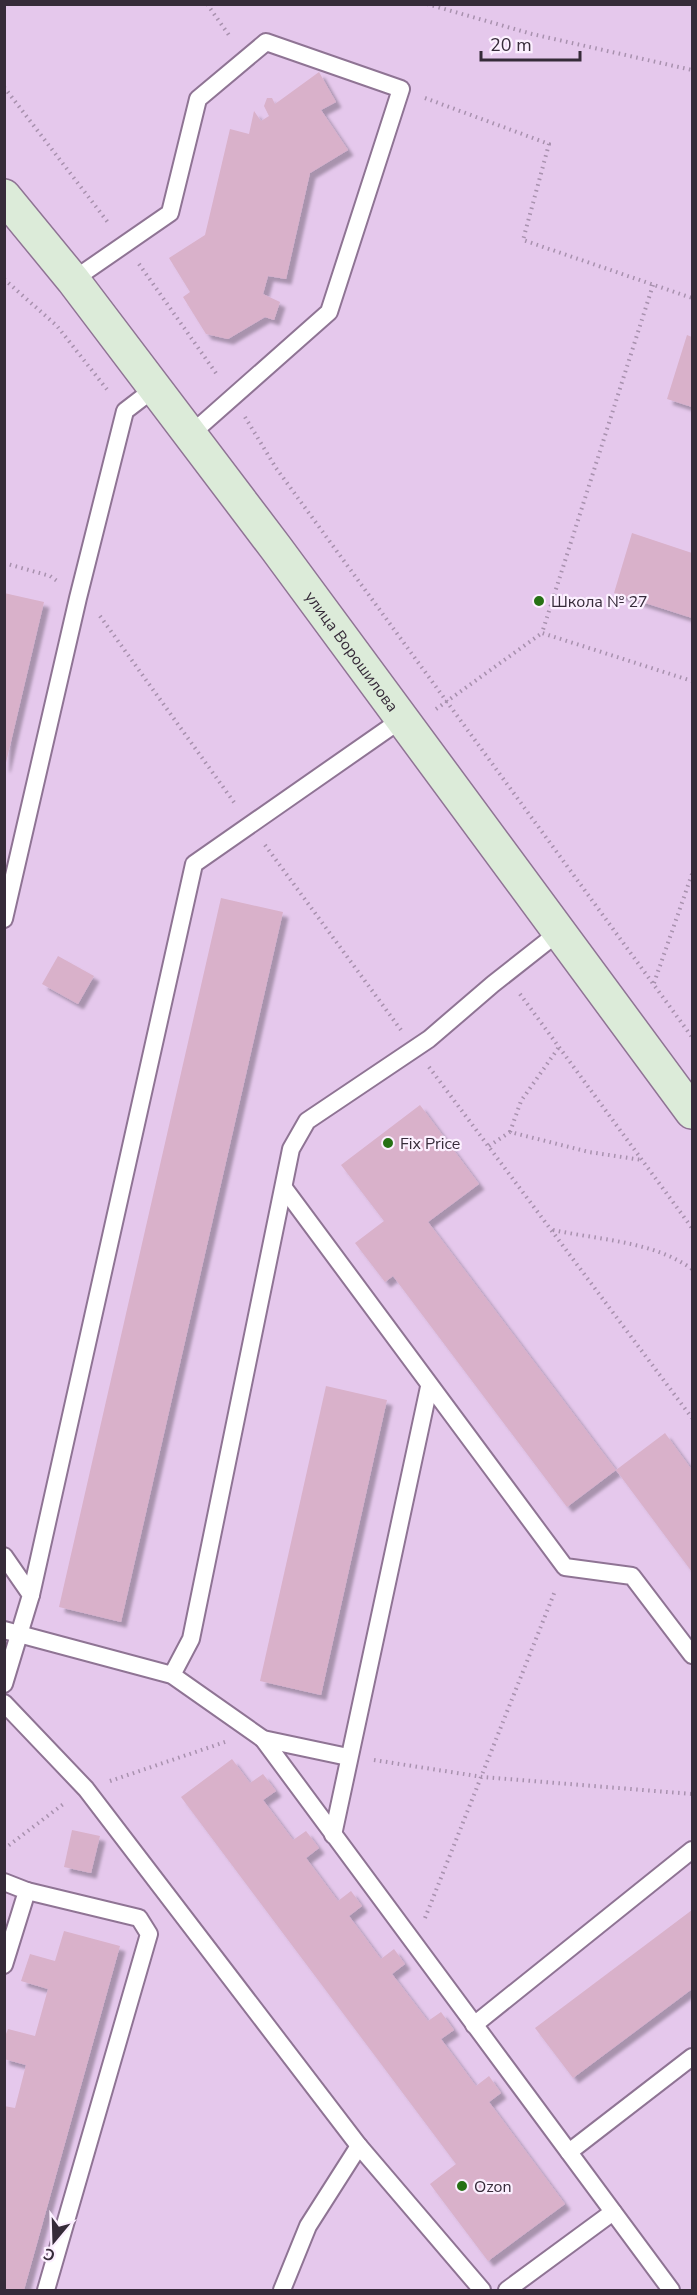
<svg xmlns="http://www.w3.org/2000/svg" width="697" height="2295" viewBox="0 0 697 2295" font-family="'Nunito Sans',sans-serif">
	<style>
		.building { fill: #d9b1ca; filter: url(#shadow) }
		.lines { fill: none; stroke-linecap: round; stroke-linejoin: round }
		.lane-casing { stroke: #8f7494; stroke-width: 20 }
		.secondary-casing { stroke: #8f7494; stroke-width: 36 }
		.path { stroke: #a891ae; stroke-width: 4; stroke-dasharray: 1.5 4.5; stroke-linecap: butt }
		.lane { stroke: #fff; stroke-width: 16 }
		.secondary { stroke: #dcebd9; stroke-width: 33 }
		.poi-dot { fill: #267114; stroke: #fcf0ff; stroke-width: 2 }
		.labels { text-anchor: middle; stroke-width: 4.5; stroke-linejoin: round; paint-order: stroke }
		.poi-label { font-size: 16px; fill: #362b39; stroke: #fcf0ff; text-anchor: start }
		.street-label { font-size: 16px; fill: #362b39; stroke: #fcf0ff }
	</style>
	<defs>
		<filter id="shadow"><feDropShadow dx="5.5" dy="5.5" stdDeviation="1.5" flood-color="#0004"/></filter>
	</defs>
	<rect width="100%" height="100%" fill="#e5c8ec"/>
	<g class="building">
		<path d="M 319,72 L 336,102 L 321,110 L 348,150 L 310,173 L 286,279 L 268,276 L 263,294 L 280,302 L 274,320 L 265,317 L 228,339 L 206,334 L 183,297 L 190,292 L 169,258 L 205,235 L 230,129 L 249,134 L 254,111 L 261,121 L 269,116 L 264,106 L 267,98 L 272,98 L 275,104 Z"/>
		<path d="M 687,335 L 692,337 L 692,407 L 667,399 Z"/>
		<path d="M 632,533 L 692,553 L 692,618 L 614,593 Z"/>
		<path d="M 4,593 L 44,602 L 5,767 L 4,767 Z"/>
		<path d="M 221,898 L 283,912 L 121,1622 L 59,1607 Z"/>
		<path d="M 58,956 L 94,976 L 78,1004 L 42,984 Z"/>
		<path d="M 420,1105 L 479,1184 L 428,1222 L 616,1470 L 567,1507 L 393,1276 L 385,1282 L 355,1243 L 384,1221 L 341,1165 Z"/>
		<path d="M 326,1386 L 387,1400 L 321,1695 L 260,1681 Z"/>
		<path d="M 665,1433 L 692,1470 L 692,1572 L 616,1470 Z"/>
		<path d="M 232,1759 L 250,1783 L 263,1774 L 276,1791 L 263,1800 L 293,1840 L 306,1831 L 319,1848 L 306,1858 L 338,1901 L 351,1891 L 362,1906 L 349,1916 L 381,1959 L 394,1949 L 405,1964 L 392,1974 L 428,2021 L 441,2012 L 454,2030 L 441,2039 L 476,2086 L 489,2076 L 501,2093 L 489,2102 L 565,2204 L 488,2261 L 430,2184 L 456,2164 L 181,1797 Z"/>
		<path d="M 72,1830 L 100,1836 L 91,1873 L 64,1867 Z"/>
		<path d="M 692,1910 L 692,1989 L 573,2078 L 535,2028 Z"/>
		<path d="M 64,1931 L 120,1946 L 24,2290 L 4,2290 L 4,2106 L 15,2108 L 26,2065 L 4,2059 L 4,2039 L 8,2029 L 35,2036 L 48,1989 L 21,1981 L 30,1954 L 55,1961 Z"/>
	</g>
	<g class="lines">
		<g class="lane-casing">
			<g id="lane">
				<path d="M 73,280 L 170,213 L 198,99 L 266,42 L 401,89 L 329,312 L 191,434"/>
				<path d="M 4,919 L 78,598 L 125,411 L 155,388"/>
				<path d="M 284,1188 L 565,1567 L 632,1576 L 692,1655"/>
				<path d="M 4,1556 L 31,1595 L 4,1684"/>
				<path d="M 31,1595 L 194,864 L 402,719"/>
				<path d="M 4,1630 L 172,1675 L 263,1739 L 348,1757"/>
				<path d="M 172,1675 L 191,1639 L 291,1149 L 307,1121 L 429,1039 L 493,984 L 559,932"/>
				<path d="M 4,1703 L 86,1789 L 359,2146 L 482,2290"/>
				<path d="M 263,1739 L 671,2290"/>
				<path d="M 333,1835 L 429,1387"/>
				<path d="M 4,1882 L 27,1891 L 4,1965"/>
				<path d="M 27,1891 L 139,1918 L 149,1934 L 46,2290"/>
				<path d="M 474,2025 L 692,1850"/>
				<path d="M 569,2152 L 692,2057"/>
				<path d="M 282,2290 L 308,2226 L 359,2146"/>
				<path d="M 507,2290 L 613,2212"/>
			</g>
		</g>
		<g class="secondary-casing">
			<g id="secondary">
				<path id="s1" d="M 4,196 L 73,280 L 276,548 L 692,1112"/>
			</g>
		</g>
		<g class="path">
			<path d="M 207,4 L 231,38"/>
			<path d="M 427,4 L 532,34 L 692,70"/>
			<path d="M 4,87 L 110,225"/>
			<path d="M 425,98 L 549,144 L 523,240 L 692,298"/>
			<path d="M 139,264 L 218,376"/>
			<path d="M 4,279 L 57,326 L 109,392"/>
			<path d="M 653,285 L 542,633 L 692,681"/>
			<path d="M 245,417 L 276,468 L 692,1037"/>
			<path d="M 4,563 L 50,576 L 57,581"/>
			<path d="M 100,616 L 236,805"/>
			<path d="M 436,709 L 542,633"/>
			<path d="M 265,845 L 401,1030"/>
			<path d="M 654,983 L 692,874"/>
			<path d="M 520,994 L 692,1228"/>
			<path d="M 429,1067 L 692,1418"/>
			<path d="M 510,1132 L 521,1101 L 559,1047"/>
			<path d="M 489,1146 L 510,1132 L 589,1152 L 642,1160"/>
			<path d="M 553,1230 C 599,1240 653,1241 692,1269"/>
			<path d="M 374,1760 L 483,1777 L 692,1794"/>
			<path d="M 110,1781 L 225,1742"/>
			<path d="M 4,1849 L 66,1802"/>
			<path d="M 425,1918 L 555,1591"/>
		</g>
		<use href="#lane" class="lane"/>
		<use href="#secondary" class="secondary"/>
	</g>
	<g class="poi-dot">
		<circle cx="539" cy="601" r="6"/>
		<circle cx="388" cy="1143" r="6"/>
		<circle cx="462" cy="2186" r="6"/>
	</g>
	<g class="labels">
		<g class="poi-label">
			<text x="551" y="607">Школа № 27</text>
			<text x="400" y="1149">Fix Price</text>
			<text x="474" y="2192">Ozon</text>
		</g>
		<g class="street-label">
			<text dy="6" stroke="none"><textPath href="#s1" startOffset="573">улица Ворошилова</textPath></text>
		</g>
	</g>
	<rect width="697" height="2295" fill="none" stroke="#362b39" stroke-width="12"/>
	<g transform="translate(54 2241) rotate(199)" stroke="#fcf0ff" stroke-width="4.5" paint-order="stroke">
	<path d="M0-4.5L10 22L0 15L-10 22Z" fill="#362b39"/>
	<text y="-9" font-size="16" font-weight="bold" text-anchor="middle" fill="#362b39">С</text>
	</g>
	<path d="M481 51v9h99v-9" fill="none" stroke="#362b39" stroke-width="3"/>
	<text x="490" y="51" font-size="18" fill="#362b39" stroke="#fcf0ff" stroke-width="4.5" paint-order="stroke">20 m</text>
</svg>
